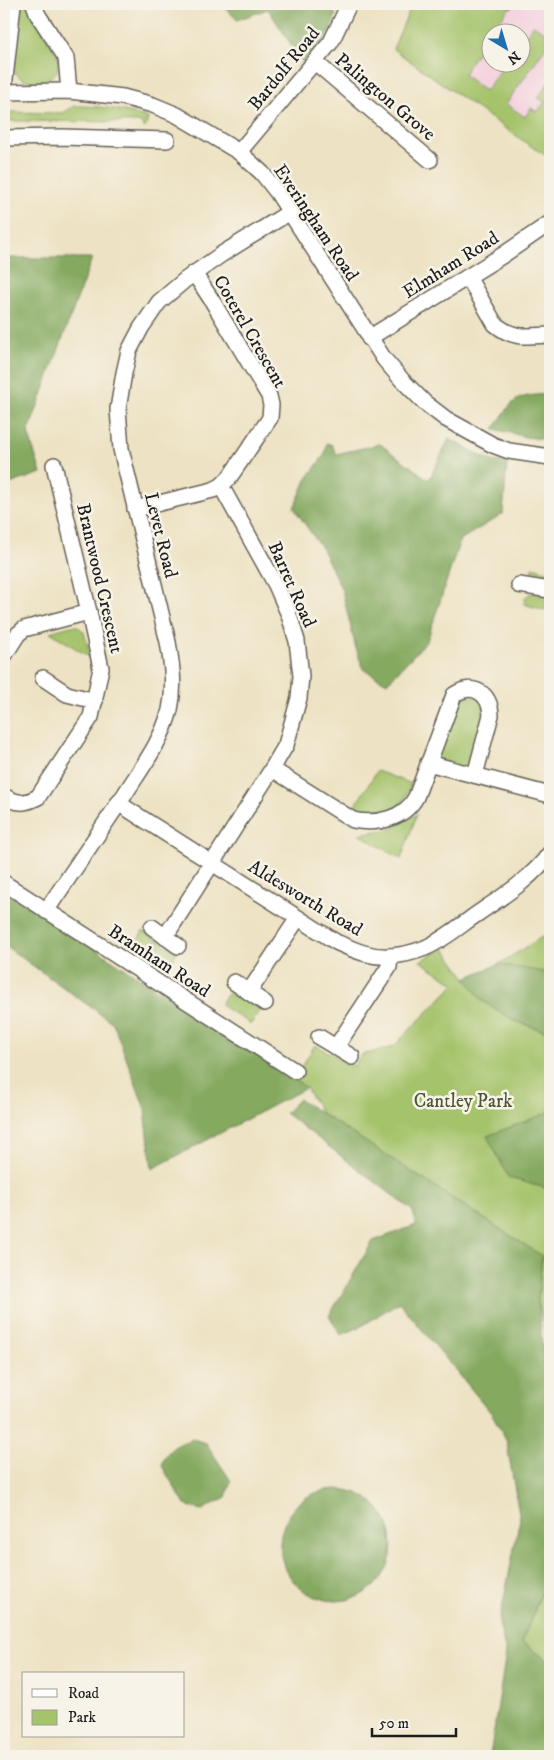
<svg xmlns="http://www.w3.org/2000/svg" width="554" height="1760" viewBox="0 0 554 1760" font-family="'IM FELL DW Pica',serif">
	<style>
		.built { fill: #f4cfde; fill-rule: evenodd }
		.green { fill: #a5c36b; stroke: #607044 }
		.forest { fill: #84a95f; stroke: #50623e }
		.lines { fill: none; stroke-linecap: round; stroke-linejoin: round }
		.minor-casing { stroke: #656156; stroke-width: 18 }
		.minor { stroke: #fff; stroke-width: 15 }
		.labels { text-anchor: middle; stroke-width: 5; stroke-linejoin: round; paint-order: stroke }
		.street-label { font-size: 19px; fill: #1c1c1c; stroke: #f7f3e8 }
		.park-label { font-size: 19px; fill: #4c5638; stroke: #f7f3e8 }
	</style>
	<rect width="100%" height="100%" fill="#f7f3e8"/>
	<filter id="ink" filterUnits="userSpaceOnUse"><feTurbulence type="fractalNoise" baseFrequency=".02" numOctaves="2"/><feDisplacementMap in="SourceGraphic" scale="10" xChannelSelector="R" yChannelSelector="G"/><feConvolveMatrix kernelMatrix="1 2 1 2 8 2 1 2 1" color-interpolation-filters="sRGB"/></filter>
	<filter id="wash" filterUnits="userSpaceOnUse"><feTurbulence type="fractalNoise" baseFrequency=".0096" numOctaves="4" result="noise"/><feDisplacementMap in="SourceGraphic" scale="20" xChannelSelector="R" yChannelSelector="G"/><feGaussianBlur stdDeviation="1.12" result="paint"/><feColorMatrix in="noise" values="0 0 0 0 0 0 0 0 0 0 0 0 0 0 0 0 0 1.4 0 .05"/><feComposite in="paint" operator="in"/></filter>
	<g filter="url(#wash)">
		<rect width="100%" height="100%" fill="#ede2c3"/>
		<path class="built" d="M 412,4 L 550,4 L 550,158 L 529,145 L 393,49 ZM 492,32 L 522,32 L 522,62 L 492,62 Z"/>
		<g class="green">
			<path d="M 19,4 L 30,4 C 37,17 44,31 51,45 C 53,49 57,54 58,58 C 65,83 21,91 14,69 C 11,59 18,16 19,4 Z"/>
			<path d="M 412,4 L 519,4 L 508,9 L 468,66 L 464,75 L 485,91 L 506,63 L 522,62 L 522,41 L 533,25 L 550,35 L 550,41 L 506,104 L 525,117 L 531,108 L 537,112 L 545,102 L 538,98 L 550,80 L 550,158 L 529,145 L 393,49 Z"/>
			<path d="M 74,106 C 99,106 124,109 148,118 L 145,128 L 139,122 L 4,121 L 4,109 L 7,112 L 63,113 Z"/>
			<path d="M 533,567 L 550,572 L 550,587 L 535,582 L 532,572 Z"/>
			<path d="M 532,593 L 549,596 L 545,610 L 524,604 C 525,597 526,595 532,593 Z"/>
			<path d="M 71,626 L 78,626 L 84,632 L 91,658 L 50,632 Z"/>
			<path d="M 454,695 L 487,698 L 475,775 L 428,763 Z"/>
			<path d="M 377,771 L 412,784 L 400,807 L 371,816 L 352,811 Z"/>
			<path d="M 417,814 L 401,859 L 359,834 L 391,829 Z"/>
			<path d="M 143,931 L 177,952 L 167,970 L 133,947 Z"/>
			<path d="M 550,932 L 550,1376 L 548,1346 L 538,1300 L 542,1256 L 322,1114 L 306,1088 L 294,1079 L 315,1045 L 354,1066 L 361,1055 L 393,1047 L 455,984 L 420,961 L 444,948 L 466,978 L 499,964 Z"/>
			<path d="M 234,989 L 261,1008 L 251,1024 L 222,1006 L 221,1003 L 230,990 Z"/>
			<path d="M 550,1561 L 550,1662 L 522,1642 L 548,1576 Z"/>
		</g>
		<g class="forest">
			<path d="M 226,4 L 326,4 L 336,15 L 327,37 L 303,63 L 268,9 L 237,20 L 223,6 Z"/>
			<path d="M 4,258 L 92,258 L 28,433 L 41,473 L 4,486 Z"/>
			<path d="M 550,394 L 550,440 L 526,437 L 494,429 C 514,398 513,396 550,394 Z"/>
			<path d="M 449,439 L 491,461 L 507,463 L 503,514 L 460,540 L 427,641 L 387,683 L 363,669 L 355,645 L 342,590 L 322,549 L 294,508 L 306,480 L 325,454 L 327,443 L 332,445 L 336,454 L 380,444 L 429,480 Z"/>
			<path d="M 4,889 L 300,1083 L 306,1088 L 152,1169 L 145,1109 L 113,1023 L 4,945 Z"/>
			<path d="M 499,964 L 550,973 L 550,1033 L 515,1021 L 482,1001 L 466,978 Z"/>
			<path d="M 299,1099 L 542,1256 L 538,1300 L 550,1434 L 550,1561 L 548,1576 L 522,1642 L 550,1662 L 550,1756 L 490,1756 L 506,1653 L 499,1623 L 520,1519 L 506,1439 L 492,1414 L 399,1302 L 362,1326 L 341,1335 L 329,1316 L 373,1241 L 416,1225 L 413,1211 L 285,1113 Z"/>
			<path d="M 550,1109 L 550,1189 L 509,1178 L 487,1136 L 547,1113 Z"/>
			<path d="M 193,1439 L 206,1443 L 231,1481 L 226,1497 L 202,1510 L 185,1505 L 162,1466 C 166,1449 177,1444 193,1439 Z"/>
			<circle cx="336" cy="1545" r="56"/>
		</g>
	</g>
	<g filter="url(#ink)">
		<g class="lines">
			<g class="minor-casing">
				<g id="minor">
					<path d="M 34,4 L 38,15 L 66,58 L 69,91"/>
					<path d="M 315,62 L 430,160"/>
					<path d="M 4,88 L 13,4"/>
					<path d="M 4,92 L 69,91 L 123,97 L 153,105 L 177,115 L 239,152 L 262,173 L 277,192 L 384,359 L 402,380 L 425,403 L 446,419 L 493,445 L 509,451 L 550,457"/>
					<path d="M 4,138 L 62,137 L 167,140"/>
					<path d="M 239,152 L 331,42 L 349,4"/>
					<path d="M 468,277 L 495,324 C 514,340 527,336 550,335"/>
					<path d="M 369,338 L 503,255 L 550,223"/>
					<path d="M 135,509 L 213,490 L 221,486 L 229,478 L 270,418 L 271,405 L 269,396 L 211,299 L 194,273"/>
					<path d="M 519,585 L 550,590"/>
					<path d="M 4,656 L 18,634 L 24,629 L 89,612"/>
					<path d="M 43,678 L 67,694 L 95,701"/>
					<path d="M 428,763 L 550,795"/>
					<path d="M 272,769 L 353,820 C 377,825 404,819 416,797 L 454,695 C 473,682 490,693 491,715 L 475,775"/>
					<path d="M 4,796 C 16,804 25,804 38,797 L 91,717 L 101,668 L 89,612 L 54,465"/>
					<path d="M 118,803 L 336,942 C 354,950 371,958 391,956 C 402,955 415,952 425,948 C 441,941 456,929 470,919 C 498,899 530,881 550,853"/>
					<path d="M 4,883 L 295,1071"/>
					<path d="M 46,911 C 72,872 99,833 125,794 C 142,767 162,741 170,710 C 175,687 172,665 168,642 L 121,449 L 118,409 L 124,373 L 129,351 L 141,328 L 159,302 L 185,280 L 222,254 L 290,212"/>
					<path d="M 152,927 L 178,946"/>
					<path d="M 165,937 L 272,769 L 286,745 L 299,698 L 301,676 L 297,641 L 289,615 L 276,585 L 221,486"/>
					<path d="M 234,982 L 265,1003"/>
					<path d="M 249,992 L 298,918"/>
					<path d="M 319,1037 L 352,1057"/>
					<path d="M 336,1047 L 389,967 L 390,956"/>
				</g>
			</g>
			<use href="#minor" class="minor"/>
		</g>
	</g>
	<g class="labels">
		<g class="street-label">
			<text transform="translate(283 68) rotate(-51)" y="7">Bardolf Road</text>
			<text transform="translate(386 96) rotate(40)" y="7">Palington Grove</text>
			<text transform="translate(317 222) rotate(56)" y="7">Everingham Road</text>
			<text transform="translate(450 264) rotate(-32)" y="7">Elmham Road</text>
			<text transform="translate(251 331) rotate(60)" y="7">Coterel Crescent</text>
			<text transform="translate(162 535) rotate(76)" y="7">Levet Road</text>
			<text transform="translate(101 578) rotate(77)" y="7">Brantwood Crescent</text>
			<text transform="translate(293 584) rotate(66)" y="7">Barret Road</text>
			<text transform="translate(306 897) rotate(31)" y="7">Aldesworth Road</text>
			<text transform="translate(160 960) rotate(33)" y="7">Bramham Road</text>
		</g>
		<g class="park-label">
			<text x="463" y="1107">Cantley Park</text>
		</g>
	</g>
	<rect width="554" height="1760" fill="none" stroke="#f7f3e8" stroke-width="20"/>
	<rect x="22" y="1672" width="162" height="65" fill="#f7f3e8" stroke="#9f9d96"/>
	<rect x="32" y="1689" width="25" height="8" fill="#ffffff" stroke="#9f9d96"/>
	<text x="68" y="1698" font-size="15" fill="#1c1c1c">Road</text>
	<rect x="32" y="1710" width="25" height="15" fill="#a5c36b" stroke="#9f9d96"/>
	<text x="68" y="1722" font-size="15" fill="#1c1c1c">Park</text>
	<g transform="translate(506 48) rotate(142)"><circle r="24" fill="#f7f3e8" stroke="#9f9d96"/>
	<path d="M0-4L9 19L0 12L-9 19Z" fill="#1f6fb2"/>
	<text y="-8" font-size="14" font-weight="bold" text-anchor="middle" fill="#1c1c1c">N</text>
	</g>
	<path d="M372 1728v8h84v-8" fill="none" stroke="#1c1c1c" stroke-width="2.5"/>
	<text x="379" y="1728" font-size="15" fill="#1c1c1c" stroke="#f7f3e8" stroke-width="4" paint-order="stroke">50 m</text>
</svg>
